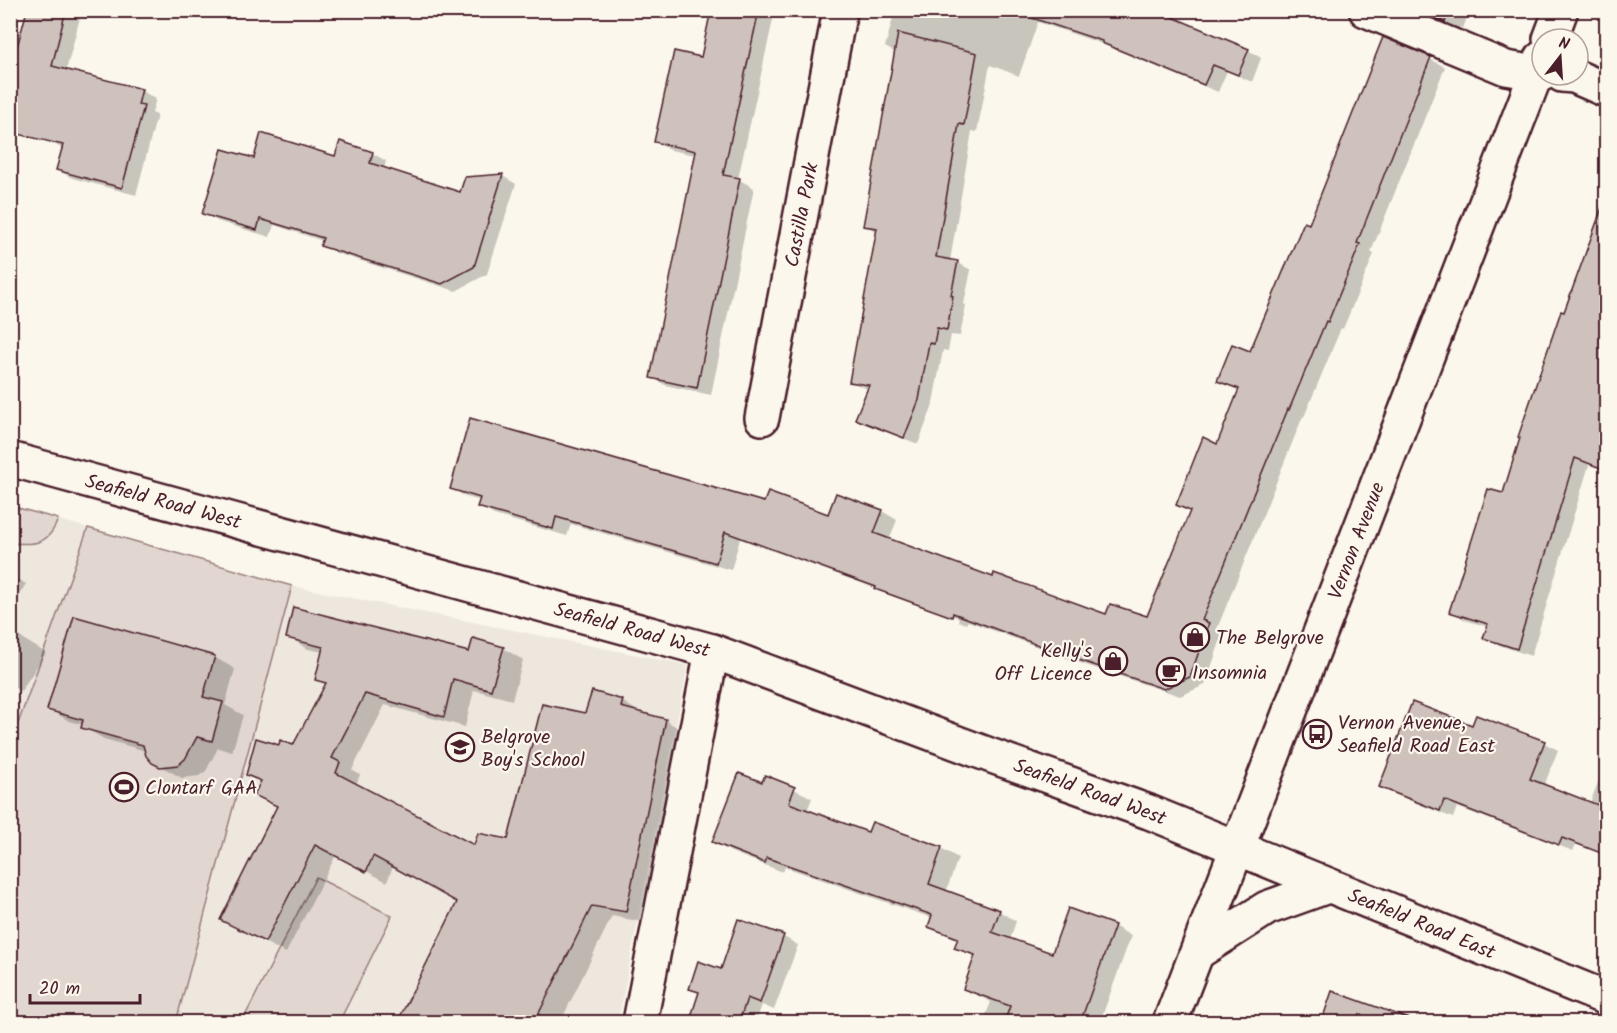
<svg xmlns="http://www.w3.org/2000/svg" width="1617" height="1033" viewBox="0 0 1617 1033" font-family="Kalam,sans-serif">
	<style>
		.built { fill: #eee7de }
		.green { fill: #e2d7d0; stroke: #967b7e; stroke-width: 1.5 }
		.shadow { fill: #0003 }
		.building { fill: #cfc2bc; stroke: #4a1f2b; stroke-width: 1.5 }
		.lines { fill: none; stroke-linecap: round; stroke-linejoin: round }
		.minor-casing { stroke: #4a1f2b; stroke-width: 38 }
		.major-casing { stroke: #4a1f2b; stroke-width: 38 }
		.minor { stroke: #fbf7ec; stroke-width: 33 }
		.major { stroke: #fbf7ec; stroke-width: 33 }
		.labels { text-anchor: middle; stroke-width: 4.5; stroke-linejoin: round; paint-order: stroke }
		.street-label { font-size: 20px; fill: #4a1f2b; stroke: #fbf7ec }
		.poi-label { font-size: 20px; fill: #4a1f2b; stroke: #fbf7ec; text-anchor: start }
	</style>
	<rect width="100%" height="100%" fill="#fbf7ec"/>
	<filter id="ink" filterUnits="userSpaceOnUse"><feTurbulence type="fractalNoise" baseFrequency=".0167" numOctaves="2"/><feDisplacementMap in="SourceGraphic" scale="12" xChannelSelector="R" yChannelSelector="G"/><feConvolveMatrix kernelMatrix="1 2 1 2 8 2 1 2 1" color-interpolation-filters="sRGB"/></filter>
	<g filter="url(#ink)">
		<g class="built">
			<path d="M 11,506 L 88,528 L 11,746 Z"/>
			<path d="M 292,586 L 688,665 L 618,1022 L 176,1022 Z"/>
		</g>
		<g class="green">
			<path d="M 11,506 L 58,519 C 49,545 34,545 11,543 Z"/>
			<path d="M 88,528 L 292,586 L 176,1022 L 11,1022 L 10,746 Z"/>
			<path d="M 316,877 L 392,916 L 339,1022 L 248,1022 L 243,1020 Z"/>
		</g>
		<g class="shadow">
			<path d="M 29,10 L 82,10 L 66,71 L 142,91 L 156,99 L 152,113 L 157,115 L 136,195 L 72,178 L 58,170 L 63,149 L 44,139 Z"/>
			<path d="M 162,10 L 191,10 L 188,19 Z"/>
			<path d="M 713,10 L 766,10 L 774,15 L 738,179 L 754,188 L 711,395 L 665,385 L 651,377 L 696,155 L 670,150 L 656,142 L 702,59 Z"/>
			<path d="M 895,10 L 1151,10 L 1248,50 L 1261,58 L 1252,82 L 1227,71 L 1218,92 L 1094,41 L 1038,22 L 1019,76 L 990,65 L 977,132 L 972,131 L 950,261 L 958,263 L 971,270 L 964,304 L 966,305 L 960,336 L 951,335 L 948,351 L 943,350 L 932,408 L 918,444 L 871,426 L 857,419 L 869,390 L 851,381 L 878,233 L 865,225 L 896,53 L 885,47 Z"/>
			<path d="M 1415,10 L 1470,10 L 1463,28 L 1460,27 L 1459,29 Z"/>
			<path d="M 1430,59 L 1445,67 L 1371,252 L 1374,254 L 1343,329 L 1341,328 L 1304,417 L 1303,416 L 1217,629 L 1223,633 L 1205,685 L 1180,696 L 1086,665 L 968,621 L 966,624 L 958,621 L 959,618 L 740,539 L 731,570 L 571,524 L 567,536 L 494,515 L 479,506 L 481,501 L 466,497 L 451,488 L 765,504 L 829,516 L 882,511 L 897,520 L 889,540 L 993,579 L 1107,616 L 1148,618 L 1191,512 L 1178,505 L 1218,446 L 1240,391 L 1219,380 L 1250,353 L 1310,225 Z"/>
			<path d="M 372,153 L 386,161 L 384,169 L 461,194 L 466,178 L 503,176 L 516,184 L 487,274 L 456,291 L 336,253 L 322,245 L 323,241 L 274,225 L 270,237 L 217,221 L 203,213 L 255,160 L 336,158 Z"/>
			<path d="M 1606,196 L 1606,471 L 1589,465 L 1531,656 L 1499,645 L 1485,637 L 1488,627 L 1465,620 L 1451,611 L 1504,495 L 1565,314 Z"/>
			<path d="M 10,574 L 26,584 L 10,609 Z"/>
			<path d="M 10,631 L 46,653 L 21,691 L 10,685 Z"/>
			<path d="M 288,637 L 470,653 L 503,648 L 523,660 L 512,700 L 474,690 L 465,727 L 385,705 L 352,770 L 360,775 L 356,785 L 475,847 L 509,840 L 586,715 L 622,701 L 642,714 L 665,720 L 685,732 L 647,923 L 612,916 L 562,1019 L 569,1022 L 398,1022 L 459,902 L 393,866 L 387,882 L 336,855 L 286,953 L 242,931 L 279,807 L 256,794 L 262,782 L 248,774 L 280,747 L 294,747 L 327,685 L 317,679 L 323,652 L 308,649 Z"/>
			<path d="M 214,657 L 235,669 L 225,705 L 243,715 L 232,752 L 218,748 L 206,771 L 199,776 L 182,778 L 153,762 L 146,751 L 104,739 L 83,727 L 84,725 L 69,721 L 49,709 Z"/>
			<path d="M 1473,727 L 1544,743 L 1558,750 L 1544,786 L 1590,803 L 1606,762 L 1606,856 L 1576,844 L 1573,851 L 1457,807 L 1453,818 L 1394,794 L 1380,786 Z"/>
			<path d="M 763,784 L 794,789 L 812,798 L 807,811 L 869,834 L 941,848 L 958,858 L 946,892 L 999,911 L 1016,921 L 1010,940 L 1053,955 L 1114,926 L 1131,936 L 1100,1022 L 983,1022 L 991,1002 L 965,989 L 976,958 L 956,947 L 958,940 L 929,926 L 932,918 L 785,867 L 783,872 L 731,852 L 714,842 Z"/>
			<path d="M 739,920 L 784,937 L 798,945 L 774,1010 L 762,1005 L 756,1022 L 690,1022 L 700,994 L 690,988 L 721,971 Z"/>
			<path d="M 1284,1019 L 1294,1022 L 1283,1022 Z"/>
		</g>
		<g class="building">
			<path d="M 27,10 L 66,10 L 52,66 L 142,89 L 138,105 L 144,106 L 122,188 L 56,170 L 63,145 L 10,132 L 10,73 Z"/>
			<path d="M 711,10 L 759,10 L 723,175 L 740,178 L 697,388 L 650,378 L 696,151 L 654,142 L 674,51 L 701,57 Z"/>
			<path d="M 1027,10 L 1156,10 L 1249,49 L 1238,75 L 1213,65 L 1204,85 L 1102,43 L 1102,41 L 1026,16 Z"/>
			<path d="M 1416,10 L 1450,10 L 1445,22 Z"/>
			<path d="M 898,33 L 977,53 L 964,125 L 959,124 L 936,257 L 958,261 L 951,295 L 953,296 L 947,330 L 937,328 L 934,344 L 929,343 L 919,400 L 904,438 L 855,419 L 869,385 L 849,382 L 877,228 L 863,226 Z"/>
			<path d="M 1383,37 L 1431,57 L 1357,243 L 1360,244 L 1328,322 L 1326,321 L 1289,410 L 1288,409 L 1202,620 L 1209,623 L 1190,677 L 1164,689 L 1070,657 L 953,613 L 952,617 L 875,589 L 876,587 L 725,532 L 716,563 L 556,517 L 553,529 L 477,507 L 480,498 L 450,489 L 470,418 L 764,502 L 768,492 L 828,514 L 836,493 L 883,510 L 874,533 L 993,577 L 994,573 L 1106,614 L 1110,604 L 1147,616 L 1190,511 L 1176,505 L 1203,437 L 1217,444 L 1239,389 L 1217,381 L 1232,344 L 1250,351 L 1304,222 L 1309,224 Z"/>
			<path d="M 261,133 L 335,156 L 340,141 L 373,152 L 370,163 L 460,192 L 465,177 L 503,174 L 474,267 L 442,284 L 320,246 L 323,238 L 260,219 L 257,230 L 202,214 L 222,149 L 254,158 Z"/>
			<path d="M 1603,205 L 1606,205 L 1606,470 L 1575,458 L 1517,649 L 1483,638 L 1488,624 L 1449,612 L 1488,489 L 1503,493 L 1520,438 L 1518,437 L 1561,311 L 1564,312 Z"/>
			<path d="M 293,607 L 469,652 L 473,638 L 504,647 L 491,690 L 453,679 L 444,717 L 365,694 L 332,758 L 340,762 L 336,773 L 474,845 L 478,833 L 508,839 L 542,704 L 585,713 L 592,691 L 623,700 L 621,707 L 666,719 L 626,912 L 592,906 L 534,1023 L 397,1023 L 457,902 L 373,856 L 366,872 L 315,845 L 265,942 L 220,920 L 277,806 L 254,795 L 261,781 L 246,775 L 256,738 L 279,745 L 280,740 L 293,745 L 326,683 L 315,680 L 323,647 L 286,638 Z"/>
			<path d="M 74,616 L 215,656 L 203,697 L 223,702 L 212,741 L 197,737 L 185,759 L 178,765 L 160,767 L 152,763 L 146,756 L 143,745 L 81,728 L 83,720 L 47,710 Z"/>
			<path d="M 1412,702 L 1472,725 L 1476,715 L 1545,741 L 1530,779 L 1606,808 L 1606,855 L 1562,838 L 1559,845 L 1444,800 L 1440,811 L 1379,787 Z"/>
			<path d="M 739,773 L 762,782 L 765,775 L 795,787 L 789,803 L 868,832 L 872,822 L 942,847 L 929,884 L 1000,910 L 992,932 L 1052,953 L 1068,908 L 1115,925 L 1080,1023 L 1004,1023 L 1010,1006 L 963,989 L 975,955 L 954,948 L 958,938 L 928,927 L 932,915 L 767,858 L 765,863 L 712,842 Z"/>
			<path d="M 738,919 L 784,935 L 760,1003 L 747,998 L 739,1023 L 689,1023 L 699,992 L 689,989 L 698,961 L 721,969 Z"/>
			<path d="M 1332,991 L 1410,1019 L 1409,1023 L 1321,1023 Z"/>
		</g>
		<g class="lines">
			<g class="minor-casing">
				<g id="minor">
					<path d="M 1366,10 L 1506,68 L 1542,74"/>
					<path d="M 1562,75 L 1574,76 L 1606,90"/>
					<path id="s1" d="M 762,418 L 840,10"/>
					<path id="s2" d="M 10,459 L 712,651 L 992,756 L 1149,812 L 1606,998"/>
					<path d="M 1198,952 L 1267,908 L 1328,886"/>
					<path d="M 640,1022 L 712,651"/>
				</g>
			</g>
			<g class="major-casing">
				<g id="major">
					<path d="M 1550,39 L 1561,10"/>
					<path id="s3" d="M 1170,1022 L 1542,58"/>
				</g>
			</g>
			<use href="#minor" class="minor"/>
			<use href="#major" class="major"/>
		</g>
	</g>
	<defs>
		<g id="shop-ring" transform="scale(1.5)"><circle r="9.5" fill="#fbf7ec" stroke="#4a1f2b" stroke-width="1.5"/><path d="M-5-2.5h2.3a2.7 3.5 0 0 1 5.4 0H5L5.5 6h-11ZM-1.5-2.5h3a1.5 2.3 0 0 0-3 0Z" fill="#4a1f2b"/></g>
		<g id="cafe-ring" transform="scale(1.5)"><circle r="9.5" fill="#fbf7ec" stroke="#4a1f2b" stroke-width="1.5"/><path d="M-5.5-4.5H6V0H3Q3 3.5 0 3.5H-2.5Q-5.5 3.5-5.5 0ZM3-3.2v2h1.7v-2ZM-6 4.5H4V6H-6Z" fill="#4a1f2b"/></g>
		<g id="bus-ring" transform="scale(1.5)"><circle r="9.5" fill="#fbf7ec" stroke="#4a1f2b" stroke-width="1.5"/><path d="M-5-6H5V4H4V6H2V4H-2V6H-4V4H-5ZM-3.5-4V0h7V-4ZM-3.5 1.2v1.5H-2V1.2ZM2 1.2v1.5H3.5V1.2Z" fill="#4a1f2b"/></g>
		<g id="school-ring" transform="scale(1.5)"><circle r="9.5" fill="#fbf7ec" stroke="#4a1f2b" stroke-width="1.5"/><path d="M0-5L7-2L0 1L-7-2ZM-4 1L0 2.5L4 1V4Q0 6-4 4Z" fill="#4a1f2b"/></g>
		<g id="stadium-ring" transform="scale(1.5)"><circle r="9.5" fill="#fbf7ec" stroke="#4a1f2b" stroke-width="1.5"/><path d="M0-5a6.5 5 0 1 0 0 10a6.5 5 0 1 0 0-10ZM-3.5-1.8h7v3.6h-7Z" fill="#4a1f2b"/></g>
	</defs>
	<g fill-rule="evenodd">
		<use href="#shop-ring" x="1195" y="637"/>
		<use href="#shop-ring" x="1113" y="661"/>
		<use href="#cafe-ring" x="1171" y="672"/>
		<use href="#bus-ring" x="1317" y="734"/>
		<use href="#school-ring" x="460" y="747"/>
		<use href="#stadium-ring" x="124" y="787"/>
	</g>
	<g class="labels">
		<g class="street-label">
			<text dy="7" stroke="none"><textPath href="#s1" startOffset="207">Castilla Park</textPath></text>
			<text dy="7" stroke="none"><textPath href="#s2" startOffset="159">Seafield Road West</textPath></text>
			<text dy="7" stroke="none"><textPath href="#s3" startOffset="516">Vernon Avenue</textPath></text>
			<text dy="7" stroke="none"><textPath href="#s2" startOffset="645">Seafield Road West</textPath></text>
			<text dy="7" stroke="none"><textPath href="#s2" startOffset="1131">Seafield Road West</textPath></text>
			<text dy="7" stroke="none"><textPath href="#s2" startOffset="1488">Seafield Road East</textPath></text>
		</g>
		<g class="poi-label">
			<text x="1216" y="644">The Belgrove</text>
			<text x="1092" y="657" text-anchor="end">Kelly's<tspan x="1092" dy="23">Off Licence</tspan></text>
			<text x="1192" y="679">Insomnia</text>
			<text x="1338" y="729">Vernon Avenue,<tspan x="1338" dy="23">Seafield Road East</tspan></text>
			<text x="481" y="743">Belgrove<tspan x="481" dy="23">Boy's School</tspan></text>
			<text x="145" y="794">Clontarf GAA</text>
		</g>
	</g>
	<rect width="1617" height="1033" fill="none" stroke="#fbf7ec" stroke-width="36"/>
	<rect x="18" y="18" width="1581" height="997" fill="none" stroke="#4a1f2b" stroke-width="2" filter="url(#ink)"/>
	<g transform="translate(1560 57) rotate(17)"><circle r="28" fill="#fbf7ec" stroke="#b4a19f" stroke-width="1.5"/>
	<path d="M0-4.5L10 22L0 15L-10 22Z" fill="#4a1f2b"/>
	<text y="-9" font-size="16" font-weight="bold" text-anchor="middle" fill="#4a1f2b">N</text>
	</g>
	<path d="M30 994v9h110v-9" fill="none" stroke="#4a1f2b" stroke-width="3"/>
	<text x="39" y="994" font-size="18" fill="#4a1f2b" stroke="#fbf7ec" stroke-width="4.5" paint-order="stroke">20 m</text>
</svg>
